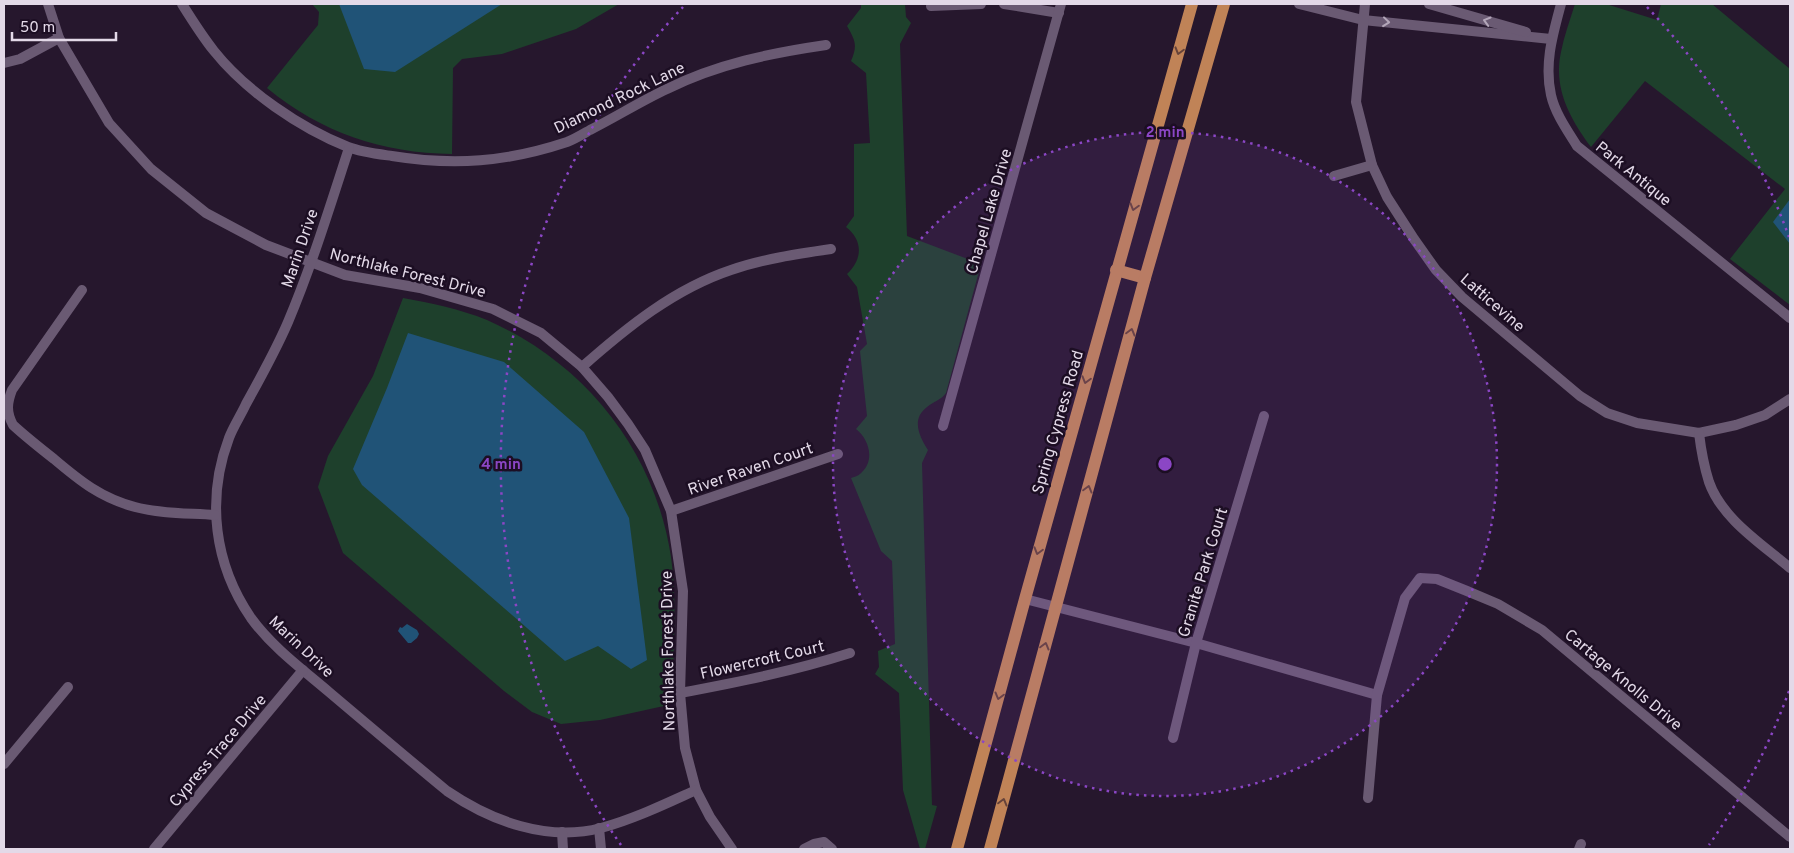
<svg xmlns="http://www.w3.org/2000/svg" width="1794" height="853" viewBox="0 0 1794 853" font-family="Overpass,sans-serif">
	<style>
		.green { fill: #1e402c }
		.water { fill: #205377 }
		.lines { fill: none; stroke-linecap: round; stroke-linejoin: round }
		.minor { stroke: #6a5a73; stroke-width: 10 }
		.primary { stroke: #c08357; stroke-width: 12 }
		.oneway { stroke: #b3a6b9 }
		.oneway2 { stroke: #66433a }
		.ring { fill: none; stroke: #8b46c5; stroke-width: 2.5; stroke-dasharray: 2.5 5 }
		.labels { text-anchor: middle; stroke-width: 5; stroke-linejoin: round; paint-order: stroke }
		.street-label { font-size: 16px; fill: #e3d9e8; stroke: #1c0e23 }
		.centre { fill: #8b46c5; stroke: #1c0e23; stroke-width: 2.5 }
		.ring-label { font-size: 15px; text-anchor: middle; font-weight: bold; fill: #8b46c5; stroke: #1c0e23; stroke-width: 5; stroke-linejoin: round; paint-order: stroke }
	</style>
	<rect width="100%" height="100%" fill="#26172d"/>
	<g class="green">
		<path d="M 312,4 L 619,4 L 576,29 L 502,54 L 462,59 L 453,68 L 452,154 C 382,153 322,133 267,88 L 318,25 L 319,12 Z"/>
		<path d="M 861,4 L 905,4 L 906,17 L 911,23 L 900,44 L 907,236 L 981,264 L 946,393 C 940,401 934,401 927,407 C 911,419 919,436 928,450 L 922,463 L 932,805 L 937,806 L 925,849 L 920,849 L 903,790 L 899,693 L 875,674 L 879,667 L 878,651 L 895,644 L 892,561 L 881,551 L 851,478 C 855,477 860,475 862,472 C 875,460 869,439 856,429 L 867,416 L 860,351 L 867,344 L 857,287 L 847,274 C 863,259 863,240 846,227 L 854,216 L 854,144 L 870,143 L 866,73 L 851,61 C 858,45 855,40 847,26 L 861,8 Z"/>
		<path d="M 1575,4 L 1606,4 L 1657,20 L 1661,4 L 1712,4 L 1790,69 L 1790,305 L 1730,259 L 1785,189 L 1645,81 L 1591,147 C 1570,119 1553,88 1561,52 C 1564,36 1570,20 1575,4 Z"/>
		<path d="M 403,298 C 431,303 460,309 487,320 C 585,363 655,451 671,557 C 678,606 672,655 673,704 L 600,720 L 561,724 L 532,712 L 504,691 L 343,553 L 318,487 L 328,456 L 373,376 Z"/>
	</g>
	<g class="water">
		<path d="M 339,4 L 502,4 L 395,72 L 364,69 Z"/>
		<path d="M 1790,199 L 1790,244 L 1773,222 Z"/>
		<path d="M 408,333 L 504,362 L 584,432 L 629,518 L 647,660 L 631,669 L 598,646 L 565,661 L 362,485 L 353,469 L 387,388 Z"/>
		<path d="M 407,624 L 417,630 L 419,634 L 417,638 L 411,643 L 408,643 L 398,631 L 400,627 L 402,628 Z"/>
	</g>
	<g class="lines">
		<g class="minor">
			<path d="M 48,4 L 59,38 L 109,123 L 151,169 L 206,213 L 266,245 L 345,275 L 420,288 L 493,309 L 541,333 L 582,367 L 608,397 L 628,424 L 645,450 L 671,511 L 683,591 L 680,693 L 685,748 L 696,790 L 710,817 L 732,849"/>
			<path d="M 182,4 C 192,20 202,36 214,51 C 246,91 300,128 348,147 C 361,152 378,154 392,156 C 454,166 507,162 567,142 C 575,139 583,134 590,130 C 616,117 641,101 667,89 C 717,64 771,53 826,45"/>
			<path d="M 1004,4 L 1059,13"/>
			<path d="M 1299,4 L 1363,20 L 1551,39"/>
			<path d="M 1365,4 L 1356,102 L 1372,165 L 1387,197 L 1414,239 L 1436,270 L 1462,297 L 1580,396 L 1607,413 L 1637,423 L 1699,433 L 1736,425 L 1765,415 L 1790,399"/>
			<path d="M 1429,4 L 1526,32"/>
			<path d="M 1561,4 C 1553,34 1544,63 1551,95 C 1555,113 1567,130 1577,146 L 1790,318"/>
			<path d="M 931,6 L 981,4"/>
			<path d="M 4,63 L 20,59 L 59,38"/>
			<path d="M 349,148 C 330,206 312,265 288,322 C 276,350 261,377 246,404 C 241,415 233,427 229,438 C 206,499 214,564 251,618 C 272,647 302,669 329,692 C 368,725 407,758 447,791 C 491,821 547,842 601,828 C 634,819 665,804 696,790"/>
			<path d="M 1334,176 L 1372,165"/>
			<path d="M 82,290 L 12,390 C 7,403 6,412 13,425 C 26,437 40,448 54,459 C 80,481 101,498 135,507 C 161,514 189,513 215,515"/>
			<path d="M 582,367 C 626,328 674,289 731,270 C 763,259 797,254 831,249"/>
			<path d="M 943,426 L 1061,4"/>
			<path d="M 1699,433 C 1701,450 1704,466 1709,482 C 1722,519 1762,544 1790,568"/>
			<path d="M 671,511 L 838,454"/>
			<path d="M 1025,599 L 1196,643 L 1377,695"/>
			<path d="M 680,693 C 738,682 794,671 850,653"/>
			<path d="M 1173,738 L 1196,643 L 1264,416"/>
			<path d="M 4,764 L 68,687"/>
			<path d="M 1368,798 L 1377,695 L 1405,598 L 1420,578 L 1437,579 L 1467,591 L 1498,604 L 1542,630 L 1790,837"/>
			<path d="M 599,828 L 601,849"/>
			<path d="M 562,832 L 563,849"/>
			<path d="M 154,849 L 303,670"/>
			<path d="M 804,849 L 814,844 L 824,842 L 832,849"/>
			<path d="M 1579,849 L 1581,844"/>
		</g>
		<g class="primary">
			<path d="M 1116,270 L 1145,278"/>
			<path d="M 957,849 L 1025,599 L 1192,4"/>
			<path d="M 990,849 L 1145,278 L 1224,4"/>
		</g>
	</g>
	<defs><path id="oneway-chevron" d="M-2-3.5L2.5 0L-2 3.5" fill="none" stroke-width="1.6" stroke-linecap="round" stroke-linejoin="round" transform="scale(1.25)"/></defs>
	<g class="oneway">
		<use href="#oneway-chevron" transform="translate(1487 21) rotate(-164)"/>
		<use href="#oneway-chevron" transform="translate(1386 22) rotate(6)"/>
	</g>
	<g class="oneway2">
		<use href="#oneway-chevron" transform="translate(1179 51) rotate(106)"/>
		<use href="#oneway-chevron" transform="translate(1134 207) rotate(106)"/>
		<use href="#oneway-chevron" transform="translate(1131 332) rotate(-75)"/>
		<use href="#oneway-chevron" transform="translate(1086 380) rotate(106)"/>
		<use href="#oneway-chevron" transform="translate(1088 489) rotate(-75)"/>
		<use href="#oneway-chevron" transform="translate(1038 551) rotate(106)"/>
		<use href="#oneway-chevron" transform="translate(1045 646) rotate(-75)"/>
		<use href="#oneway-chevron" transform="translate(999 696) rotate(105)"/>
		<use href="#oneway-chevron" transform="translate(1003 802) rotate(-75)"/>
	</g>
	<circle cx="1165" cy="464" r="332" fill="#8b46c5" fill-opacity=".12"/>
	<g class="ring">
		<circle cx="1165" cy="464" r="332"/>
		<path d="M1789 691A664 664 0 0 1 1709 845M621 845A664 664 0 0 1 683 7M1647 7A664 664 0 0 1 1789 237"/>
	</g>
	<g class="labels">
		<g class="street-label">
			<text transform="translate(619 97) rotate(-26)" y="6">Diamond Rock Lane</text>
			<text transform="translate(1634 173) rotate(39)" y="6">Park Antique</text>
			<text transform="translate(988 211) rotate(-74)" y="6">Chapel Lake Drive</text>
			<text transform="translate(299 248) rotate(-71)" y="6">Marin Drive</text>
			<text transform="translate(408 272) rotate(14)" y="6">Northlake Forest Drive</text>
			<text transform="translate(1493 302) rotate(41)" y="6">Latticevine</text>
			<text transform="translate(1057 422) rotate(-74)" y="6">Spring Cypress Road</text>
			<text transform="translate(750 468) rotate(-19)" y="6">River Raven Court</text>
			<text transform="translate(1202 572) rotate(-73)" y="6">Granite Park Court</text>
			<text transform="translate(302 646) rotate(43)" y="6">Marin Drive</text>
			<text transform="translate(667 651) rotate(-91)" y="6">Northlake Forest Drive</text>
			<text transform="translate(762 659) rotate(-13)" y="6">Flowercroft Court</text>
			<text transform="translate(1624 679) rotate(40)" y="6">Cartage Knolls Drive</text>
			<text transform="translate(217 750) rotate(-50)" y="6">Cypress Trace Drive</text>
		</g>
	</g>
	<circle cx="1165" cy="464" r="8" class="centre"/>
	<g class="ring-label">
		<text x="1165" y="137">2 min</text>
		<text x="501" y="469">4 min</text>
	</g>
	<rect width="1794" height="853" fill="none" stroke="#e3d9e8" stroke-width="10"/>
	<path d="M12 32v8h104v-8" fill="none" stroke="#e3d9e8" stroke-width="2.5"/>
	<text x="20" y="32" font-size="15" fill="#e3d9e8" stroke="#1c0e23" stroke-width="4" paint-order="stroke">50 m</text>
</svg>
